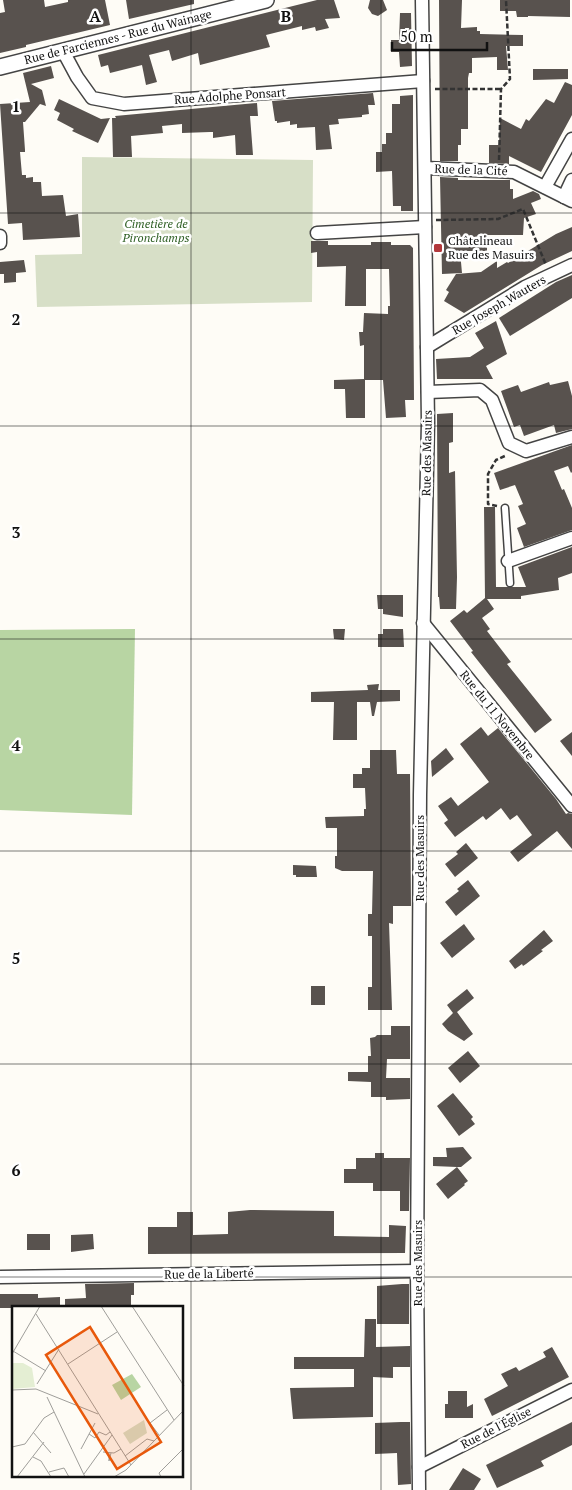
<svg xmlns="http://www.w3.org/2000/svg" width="572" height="1490" viewBox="0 0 572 1490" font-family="'PT Serif',serif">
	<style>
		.forest { fill: #b8d5a3 }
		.cemetery { fill: #d7dfc7 }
		.building { fill: #58524e }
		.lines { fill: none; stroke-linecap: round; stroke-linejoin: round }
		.service-casing { stroke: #444; stroke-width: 9 }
		.minor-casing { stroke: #444; stroke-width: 15 }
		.tertiary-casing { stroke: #444; stroke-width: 18 }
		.path { stroke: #333; stroke-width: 2.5; stroke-dasharray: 5 2.5; stroke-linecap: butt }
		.service { stroke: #fff; stroke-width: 6 }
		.minor { stroke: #fff; stroke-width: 12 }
		.tertiary { stroke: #fff; stroke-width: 15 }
		.grid { fill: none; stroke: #111; stroke-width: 1; stroke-opacity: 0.55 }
		.poi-dot { fill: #b2383b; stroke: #fff; stroke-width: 2 }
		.labels { text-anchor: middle; stroke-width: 5; stroke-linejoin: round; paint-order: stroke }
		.street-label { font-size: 12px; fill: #111; stroke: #fff }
		.park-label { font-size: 12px; font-style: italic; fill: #326228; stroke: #fff }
		.poi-label { font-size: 12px; fill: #111; stroke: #fff; text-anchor: start }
		.inset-road { fill: none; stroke: #9f9e9a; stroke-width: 1 }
		.view { fill: #e8590c; fill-opacity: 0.15; stroke: #e8590c; stroke-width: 2.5 }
		.inset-edge { fill: none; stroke: #111; stroke-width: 2.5 }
		.grid-label { font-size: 16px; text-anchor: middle; font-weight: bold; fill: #111; stroke: #fff; stroke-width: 5; stroke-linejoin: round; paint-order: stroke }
	</style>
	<rect width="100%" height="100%" fill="#fefcf6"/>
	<path class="forest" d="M 135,629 L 132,815 L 0,810 L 0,630 Z"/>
	<path class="cemetery" d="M 82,157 L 313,160 L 312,302 L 37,307 L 35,255 L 82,254 Z"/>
	<g class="building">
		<path d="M 3,0 L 44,0 L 45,7 L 68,2 L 68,0 L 105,0 L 110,25 L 26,45 L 26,47 L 0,53 L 0,13 L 5,12 Z"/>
		<path d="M 126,0 L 194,0 L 194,4 L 129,19 Z"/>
		<path d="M 317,0 L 334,0 L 340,18 L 325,19 L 329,28 L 316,31 L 315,27 L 302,30 L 302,26 L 266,35 L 270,47 L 200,65 L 198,53 L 172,61 L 169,50 L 149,55 L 157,82 L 146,85 L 142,65 L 110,73 L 108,65 L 101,67 L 98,55 Z"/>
		<path d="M 370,0 L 383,0 L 387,10 L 378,16 L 372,14 L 368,8 Z"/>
		<path d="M 439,0 L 462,0 L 461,28 L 477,27 L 477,31 L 480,31 L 480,34 L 523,35 L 523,46 L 506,46 L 508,70 L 497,70 L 497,57 L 472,58 L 472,73 L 469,73 L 468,78 L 468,129 L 461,129 L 461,145 L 458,145 L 458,161 L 440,161 Z"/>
		<path d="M 500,0 L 570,0 L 570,17 L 528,16 L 528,17 L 517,17 L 516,11 L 500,11 Z"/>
		<path d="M 400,13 L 411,13 L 412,66 L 400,67 L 399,52 L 391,52 L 391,40 L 399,40 Z"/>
		<path d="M 51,66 L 54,78 L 31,84 L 42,90 L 46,106 L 40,104 L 25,122 L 23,122 L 25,150 L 25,152 L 20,152 L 22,175 L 26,175 L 26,178 L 33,177 L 33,182 L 41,182 L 42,196 L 63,195 L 66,216 L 78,214 L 80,237 L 23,240 L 22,223 L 8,224 L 0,104 L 30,102 L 23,73 Z"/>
		<path d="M 533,69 L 568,69 L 568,79 L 533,80 Z"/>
		<path d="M 565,82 L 572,85 L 572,115 L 541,172 L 509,156 L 509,164 L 489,163 L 489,145 L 499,145 L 500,118 L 521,129 L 526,119 L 529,121 L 546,99 L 554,103 Z"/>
		<path d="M 373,93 L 375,105 L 368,105 L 369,114 L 362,115 L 362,117 L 338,119 L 339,124 L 329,125 L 332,149 L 316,150 L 315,127 L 297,128 L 297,124 L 290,125 L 290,121 L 277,123 L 277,121 L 275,121 L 272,101 Z"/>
		<path d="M 413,95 L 413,211 L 401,211 L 401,206 L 393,206 L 392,171 L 376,172 L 376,152 L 382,152 L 382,144 L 386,144 L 386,133 L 392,133 L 392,104 L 400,104 L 400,96 Z"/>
		<path d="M 59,99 L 101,119 L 110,118 L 98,143 L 72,131 L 74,129 L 57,120 L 60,113 L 54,110 Z"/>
		<path d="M 257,103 L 258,116 L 250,116 L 253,155 L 236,155 L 235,135 L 213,138 L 213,132 L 210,132 L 182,133 L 182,124 L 162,126 L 163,133 L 131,136 L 132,157 L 113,157 L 112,118 L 116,118 L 115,116 Z"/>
		<path d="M 440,177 L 458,178 L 458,180 L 510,180 L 510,189 L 513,189 L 513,199 L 533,191 L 539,194 L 541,199 L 531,203 L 536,214 L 524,218 L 523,235 L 487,235 L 487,251 L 460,251 L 462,273 L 442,274 Z"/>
		<path d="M 572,227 L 572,251 L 542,265 L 464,313 L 444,301 L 449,292 L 446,290 L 456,274 L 481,272 L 497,261 L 497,268 L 507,262 L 508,263 L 556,234 Z"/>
		<path d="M 311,241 L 328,241 L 328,245 L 371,245 L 371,242 L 391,242 L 391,245 L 410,245 L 413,248 L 414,400 L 405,400 L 406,417 L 386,418 L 383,380 L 365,380 L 365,418 L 346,418 L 345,389 L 334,389 L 334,380 L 364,379 L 364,345 L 360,346 L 359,332 L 363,332 L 364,313 L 388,314 L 388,306 L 390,306 L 389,269 L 366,269 L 366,306 L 345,306 L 346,266 L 317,267 L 317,252 L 311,253 Z"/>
		<path d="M 24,260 L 26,272 L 16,273 L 16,282 L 4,283 L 4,274 L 0,274 L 0,262 Z"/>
		<path d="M 572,275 L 572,298 L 510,336 L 499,318 L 556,282 Z"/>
		<path d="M 496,321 L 507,354 L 486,366 L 493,379 L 437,379 L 436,359 L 470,357 L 484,348 L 475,333 Z"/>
		<path d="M 568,381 L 572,396 L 572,429 L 556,433 L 554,425 L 524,436 L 520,425 L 514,427 L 501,391 L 518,385 L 521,392 L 549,382 L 550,385 Z"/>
		<path d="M 453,413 L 453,442 L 449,443 L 449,473 L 455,471 L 457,577 L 456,609 L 440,609 L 439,597 L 438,597 L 437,414 Z"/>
		<path d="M 572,445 L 572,472 L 571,473 L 568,466 L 554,471 L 562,490 L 564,489 L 572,508 L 572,530 L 524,547 L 517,528 L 526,524 L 518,506 L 523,504 L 515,485 L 500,490 L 494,473 Z"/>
		<path d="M 484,507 L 495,507 L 496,587 L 526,587 L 518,567 L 572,547 L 572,573 L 558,578 L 559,590 L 521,596 L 521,599 L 487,599 L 494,609 L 482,618 L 490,629 L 487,631 L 511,662 L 507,664 L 552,720 L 535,733 L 471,652 L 473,651 L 450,621 L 464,610 L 467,613 L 485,598 Z"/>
		<path d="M 377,595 L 403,595 L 403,617 L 383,614 L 383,609 L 378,609 Z"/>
		<path d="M 333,629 L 345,629 L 344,640 L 334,639 Z"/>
		<path d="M 383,629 L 403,629 L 404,647 L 378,647 L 378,634 L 383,634 Z"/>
		<path d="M 379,684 L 378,690 L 400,690 L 400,701 L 377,702 L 374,716 L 372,716 L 370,702 L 357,702 L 357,740 L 333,740 L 334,702 L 311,702 L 311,692 L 368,690 L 367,685 Z"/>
		<path d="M 481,727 L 488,736 L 498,728 L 556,799 L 566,814 L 568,813 L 572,814 L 572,849 L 557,831 L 518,862 L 510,852 L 532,835 L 517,815 L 510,820 L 501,808 L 486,820 L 483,816 L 455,837 L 444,823 L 448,820 L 438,806 L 451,797 L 458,806 L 489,782 L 460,744 Z"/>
		<path d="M 572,732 L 572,756 L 560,741 Z"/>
		<path d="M 446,748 L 454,759 L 432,777 L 431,761 Z"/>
		<path d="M 370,750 L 396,750 L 397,774 L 410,774 L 411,906 L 393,906 L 393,924 L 389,923 L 392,1010 L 368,1010 L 368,987 L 372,987 L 372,936 L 368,936 L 368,914 L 372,914 L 373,871 L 342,871 L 335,868 L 335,856 L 337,856 L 337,828 L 326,828 L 325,817 L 364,816 L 364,809 L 366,809 L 365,788 L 353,788 L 353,774 L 362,774 L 362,768 L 370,768 Z"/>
		<path d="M 466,843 L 478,858 L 455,877 L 445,864 L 458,854 L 456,852 Z"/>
		<path d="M 293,865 L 316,866 L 317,877 L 296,877 L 296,875 L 293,875 Z"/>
		<path d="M 468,880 L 480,896 L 456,916 L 445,902 L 459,891 L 457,889 Z"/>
		<path d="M 464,924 L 475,939 L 452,958 L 440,943 Z"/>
		<path d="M 544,930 L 553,941 L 541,950 L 543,951 L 526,964 L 523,966 L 522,964 L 515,969 L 509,961 Z"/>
		<rect x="311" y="986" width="14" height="19"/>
		<path d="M 467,989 L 474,998 L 457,1012 L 473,1034 L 464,1041 L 448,1031 L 442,1024 L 453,1013 L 447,1005 Z"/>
		<path d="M 391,1026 L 410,1026 L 410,1059 L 387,1059 L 386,1078 L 410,1078 L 410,1099 L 386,1100 L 386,1097 L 371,1097 L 371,1082 L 348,1081 L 348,1072 L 368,1072 L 368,1056 L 371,1056 L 370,1038 L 375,1037 L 377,1035 L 391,1035 Z"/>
		<path d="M 468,1051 L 480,1066 L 460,1083 L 448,1068 Z"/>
		<path d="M 453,1093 L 473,1117 L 471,1119 L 475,1124 L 459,1136 L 437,1106 Z"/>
		<path d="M 463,1147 L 472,1158 L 461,1167 L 457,1167 L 468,1181 L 464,1184 L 465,1185 L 448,1199 L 436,1184 L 457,1167 L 433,1166 L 433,1157 L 447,1157 L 446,1148 Z"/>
		<path d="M 375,1153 L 384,1153 L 384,1158 L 410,1158 L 409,1211 L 400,1211 L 400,1191 L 373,1191 L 373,1183 L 344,1183 L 344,1169 L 356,1169 L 356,1158 L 375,1158 Z"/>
		<path d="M 250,1210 L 334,1211 L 334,1236 L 389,1237 L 389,1225 L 406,1226 L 405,1253 L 148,1254 L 148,1227 L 177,1227 L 177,1212 L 193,1212 L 193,1235 L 228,1234 L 228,1212 Z"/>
		<rect x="27" y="1234" width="23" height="16"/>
		<path d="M 93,1234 L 94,1249 L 71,1252 L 71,1235 Z"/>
		<path d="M 134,1283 L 134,1295 L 131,1295 L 131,1307 L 65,1308 L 65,1299 L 86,1298 L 85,1284 Z"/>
		<path d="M 402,1284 L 409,1284 L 409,1324 L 377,1324 L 377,1286 Z"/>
		<path d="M 0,1294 L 38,1294 L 38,1298 L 60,1297 L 60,1308 L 0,1308 Z"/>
		<path d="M 365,1319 L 376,1319 L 376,1347 L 410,1346 L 410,1367 L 393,1367 L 393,1378 L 373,1377 L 373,1417 L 293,1419 L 290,1388 L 354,1387 L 354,1369 L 294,1369 L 294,1357 L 364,1357 Z"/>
		<path d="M 552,1347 L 569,1377 L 492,1416 L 484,1399 L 508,1386 L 501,1374 L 516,1367 L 519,1371 L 546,1357 L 543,1352 Z"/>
		<path d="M 448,1391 L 467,1391 L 467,1407 L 473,1404 L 473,1418 L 445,1418 L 445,1404 L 448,1404 Z"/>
		<path d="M 401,1422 L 410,1422 L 411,1484 L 398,1485 L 397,1453 L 375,1454 L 375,1423 Z"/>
		<path d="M 572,1422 L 572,1445 L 541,1461 L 544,1466 L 497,1488 L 486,1465 Z"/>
		<path d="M 463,1468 L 481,1479 L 474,1490 L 449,1490 Z"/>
	</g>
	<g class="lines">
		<g class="service-casing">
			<path id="service" d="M 505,508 L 510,583"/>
		</g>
		<g class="minor-casing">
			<g id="minor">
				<path d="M 63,51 L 77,77 L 92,98 L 124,104 L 423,81"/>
				<path d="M 425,168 L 514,172 L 572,201"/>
				<path d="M 545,187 L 572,139"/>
				<path d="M 564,197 L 572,180"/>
				<path d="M 317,233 L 425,227"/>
				<path d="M 0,236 L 0,243"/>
				<path d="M 427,347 L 525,287 L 572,265"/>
				<path d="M 428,392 L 480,390 L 492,400 L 509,443 L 526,451 L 572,437"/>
				<path d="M 508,561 L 572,538"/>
				<path d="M 423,623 L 572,806"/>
				<path d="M 0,1277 L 417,1271"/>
				<path d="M 419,1467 L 572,1390"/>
				<path d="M 419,1490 L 417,1271 L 420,795 L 428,422 L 422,0"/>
			</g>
		</g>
		<g class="tertiary-casing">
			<path id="tertiary" d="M 0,67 L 266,0"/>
		</g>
		<g class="path">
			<path d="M 435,89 L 501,89"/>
			<path d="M 499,160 L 501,89 L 510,79 L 506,0"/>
			<path d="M 436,220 L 498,219 L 523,209 L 546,265"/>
			<path d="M 497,506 L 488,504 L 488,474 L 496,460 L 507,455"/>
		</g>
		<use href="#service" class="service"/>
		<use href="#minor" class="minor"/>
		<use href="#tertiary" class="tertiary"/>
	</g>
	<path class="grid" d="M 191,0 L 191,1490M 381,0 L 381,1490M 0,213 L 572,213M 0,426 L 572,426M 0,639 L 572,639M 0,851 L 572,851M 0,1064 L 572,1064M 0,1277 L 572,1277"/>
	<rect class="poi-dot" x="433" y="243" width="10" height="10" rx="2.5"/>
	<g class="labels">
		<g class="street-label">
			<text transform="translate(118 37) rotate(-14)" y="4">Rue de Farciennes - Rue du Wainage</text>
			<text transform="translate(230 96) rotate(-4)" y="4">Rue Adolphe Ponsart</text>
			<text transform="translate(471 170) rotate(2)" y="4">Rue de la Cité</text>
			<text transform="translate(499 305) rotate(-30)" y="4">Rue Joseph Wauters</text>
			<text transform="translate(427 453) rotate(-89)" y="4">Rue des Masuirs</text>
			<text transform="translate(497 715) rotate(51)" y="4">Rue du 11 Novembre</text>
			<text transform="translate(420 858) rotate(-90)" y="4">Rue des Masuirs</text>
			<text transform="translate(418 1263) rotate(-90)" y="4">Rue des Masuirs</text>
			<text transform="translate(209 1274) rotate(-1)" y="4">Rue de la Liberté</text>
			<text transform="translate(496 1428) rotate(-27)" y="4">Rue de l'Église</text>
		</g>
		<g class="park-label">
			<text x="156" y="228">Cimetière de<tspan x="156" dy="14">Pironchamps</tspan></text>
		</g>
		<g class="poi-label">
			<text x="448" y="245">Châtelineau<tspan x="448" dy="14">Rue des Masuirs</tspan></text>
		</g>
	</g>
	<g transform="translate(12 1306)">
		<rect width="171" height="171" fill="#fefcf6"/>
		<path d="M 120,68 L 129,81 L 109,94 L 100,79 Z" fill="#b8d5a3"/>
		<path d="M 132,114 L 135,127 L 118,138 L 111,127 Z" fill="#d7dfc7"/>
		<path d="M 1,57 L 11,57 L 20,62 L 23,81 L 0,83 Z" fill="#e4eed3"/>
		<path class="inset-road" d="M 89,0 L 162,114M 120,0 L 172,80M 24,8 L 119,159M 1,45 L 34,65M 0,48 L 28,0M 56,58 L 105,26M 25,78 L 47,43M 0,84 L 24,83 L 86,108M 35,91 L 73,171M 21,126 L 39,147M 77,128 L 83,132 L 87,126 L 94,129 L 98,126M 147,129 L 138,117 L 155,104M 0,141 L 13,138 L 32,112 L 42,106M 69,143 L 83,117M 91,146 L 102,147 L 109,143M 97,147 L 97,155 L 99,147M 113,150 L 135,133 L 142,135M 21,151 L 29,155 L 39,171M 37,166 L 52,162 L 57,171M 72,168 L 100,129M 5,171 L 32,136M 102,171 L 114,164 L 172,104M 149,171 L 147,167 L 172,142"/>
		<path class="view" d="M 78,21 L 149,136 L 105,163 L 34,49 Z"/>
		<rect width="171" height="171" class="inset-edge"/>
	</g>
	<g class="grid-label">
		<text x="95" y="22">A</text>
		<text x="286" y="22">B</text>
		<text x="16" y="112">1</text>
		<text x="16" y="325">2</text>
		<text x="16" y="538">3</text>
		<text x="16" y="751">4</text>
		<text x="16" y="964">5</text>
		<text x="16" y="1176">6</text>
	</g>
	<path d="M392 42v8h95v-8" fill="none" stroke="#111111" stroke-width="2.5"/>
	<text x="400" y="42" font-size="15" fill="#111111" stroke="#ffffff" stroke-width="4" paint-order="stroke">50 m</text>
</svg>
